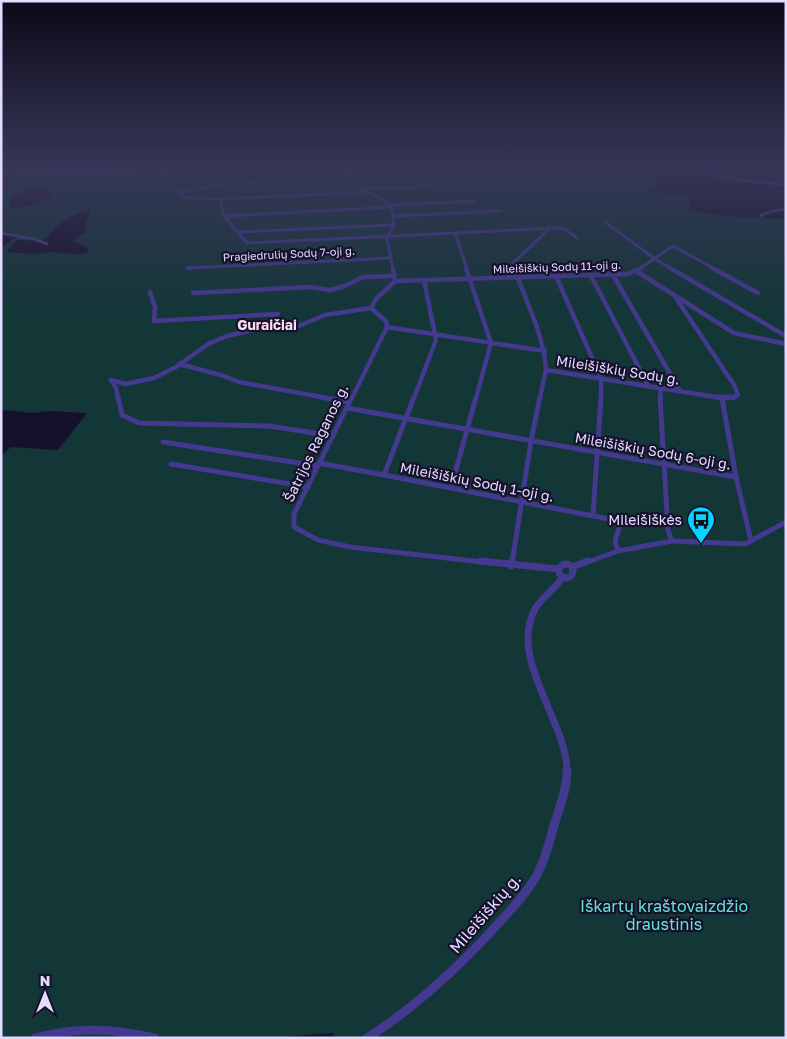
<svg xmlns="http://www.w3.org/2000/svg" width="787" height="1039" viewBox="0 0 787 1039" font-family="'Golos Text',sans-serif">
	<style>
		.green { fill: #133637; fill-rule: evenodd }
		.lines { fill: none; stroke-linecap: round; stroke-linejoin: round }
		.minor-far4 { stroke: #43398e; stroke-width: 3 }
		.minor-far3 { stroke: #43398e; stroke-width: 4.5 }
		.minor-far2 { stroke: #43398e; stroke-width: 5 }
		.minor-far1 { stroke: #43398e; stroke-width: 7 }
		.minor { stroke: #43398e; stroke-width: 9 }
		.labels { text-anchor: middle; stroke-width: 4.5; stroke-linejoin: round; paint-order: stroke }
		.far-street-label { font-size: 11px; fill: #e3dcff; stroke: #17102d }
		.far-quarter-label { font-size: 14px; font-weight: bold; fill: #ffdef0; stroke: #17102d }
		.street-label { font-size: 14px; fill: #e3dcff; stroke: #17102d }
		.poi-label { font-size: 14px; fill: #e3dcff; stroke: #17102d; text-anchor: end }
		.near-park-label { font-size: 16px; fill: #60e7d0; stroke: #17102d }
		.near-street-label { font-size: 16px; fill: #e3dcff; stroke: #17102d }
	</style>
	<rect width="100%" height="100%" fill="#17102d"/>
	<path class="green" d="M 12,167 L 291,167 L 278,170 C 306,167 313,165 338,178 L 359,167 L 607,167 L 631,171 L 637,167 L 656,167 L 658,168 L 657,185 L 651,191 C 656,192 661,195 667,195 C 676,196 682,191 690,198 L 689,210 L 691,211 L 748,218 L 786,219 L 786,1038 L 334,1038 L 333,1033 L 269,1038 L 1,1038 L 1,456 L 11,447 L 58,450 L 87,413 L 50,411 L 32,413 L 5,410 L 1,412 L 1,248 L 16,237 L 12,233 L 1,231 L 1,181 L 17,178 L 21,175 L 3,174 L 1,171 ZM 30,189 L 43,189 L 54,193 C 48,202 18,212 9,206 C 12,196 20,190 30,189 ZM 89,212 L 90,214 L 86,220 C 86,239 83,230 73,241 L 89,248 L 87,253 L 79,254 L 49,252 L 34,254 L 6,252 L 17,240 L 37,241 L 45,239 L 60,223 L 78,213 Z"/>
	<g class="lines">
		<g class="minor-far4">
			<path d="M 43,167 C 79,178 111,177 147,167"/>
			<path d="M 162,167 L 172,185 L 186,198 L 220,199 L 224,216 L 247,243 L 557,228 L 565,229 L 577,238"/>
			<path d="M 356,167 L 339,178 L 383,200 L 392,207 L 394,225 L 387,238 L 393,269"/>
			<path d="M 671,167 L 748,181 L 786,185"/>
			<path d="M 1,168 L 26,173 L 56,172"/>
			<path d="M 364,189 L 417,187 L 461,179"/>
			<path d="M 179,193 L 220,184 L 340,179"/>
			<path d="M 220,199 L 367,192"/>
			<path d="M 391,205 L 475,201"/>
			<path d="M 224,216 L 392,207"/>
			<path d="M 394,216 L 500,211"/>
			<path d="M 760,216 L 769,212 L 786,209"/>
			<path d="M 605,222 L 655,259 L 672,269"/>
			<path d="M 237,232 L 394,225"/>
			<path d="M 1,233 L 34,239 L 47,244"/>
			<path d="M 455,233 L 467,269"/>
			<path d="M 188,268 L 391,258"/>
			<path d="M 514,269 L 513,263 L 549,229"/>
			<path d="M 639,269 L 673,246 L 715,269"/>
		</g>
		<g class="minor-far3">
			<path d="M 188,268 L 192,268"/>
			<path d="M 466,268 L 491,343 L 476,398"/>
			<path d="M 514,268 L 537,327 L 544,352 L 546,370"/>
			<path d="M 670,268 L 786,336"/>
			<path d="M 712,268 L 758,293"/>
			<path d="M 636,271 L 734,333 L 786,344"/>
			<path d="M 613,275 L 680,391"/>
			<path d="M 556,276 L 601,378 L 601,398"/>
			<path d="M 591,276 L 649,387"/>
			<path d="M 395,281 L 627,274 L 641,268"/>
			<path d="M 150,292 L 155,307 L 154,321 L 278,314 L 261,328"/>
			<path d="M 193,293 L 310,287 L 330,290 L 345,286 L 363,277 L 395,276"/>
			<path d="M 387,327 L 545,351"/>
			<path d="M 179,364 L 221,375 L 239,382 L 327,398"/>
			<path d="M 111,380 L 125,384 L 154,378 L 176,367 L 208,344 L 227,336 L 261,328 L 294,328 L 325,315 L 371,308"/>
			<path d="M 111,380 L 116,388 L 118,398"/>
			<path d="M 660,388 L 661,398"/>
			<path d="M 352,398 L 387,327 L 386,321 L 371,308 L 376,299 L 395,281 L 393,268"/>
			<path d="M 414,398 L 436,340 L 424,280"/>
			<path d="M 540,398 L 546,370 L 722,398 L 733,398 L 738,395 L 734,385 L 676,298"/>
		</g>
		<g class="minor-far2">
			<path d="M 118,397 L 122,415 L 139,423 L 269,426 L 333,436"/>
			<path d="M 320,397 L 349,402"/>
			<path d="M 352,397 L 294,514 L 294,527 L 318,540 L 350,547 L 491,563"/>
			<path d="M 414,397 L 384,475 L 619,521 L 621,522 L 615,541 L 618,551"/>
			<path d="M 660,397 L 668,530 L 672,541"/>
			<path d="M 715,397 L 735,397"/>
			<path d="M 722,398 L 736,477"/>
			<path d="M 347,408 L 736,477 L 751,541"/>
			<path d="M 163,442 L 318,466"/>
			<path d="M 319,463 L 384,475"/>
			<path d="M 171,464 L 308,487"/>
			<path d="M 451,488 L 476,397"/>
			<path d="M 593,515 L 601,397"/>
			<path d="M 512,563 L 531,441 L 540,397"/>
			<path d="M 585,563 L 618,551 L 672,541 L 745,544 L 786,522"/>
		</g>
		<g class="minor-far1">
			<path d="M 481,561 L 558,569"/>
			<circle cx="566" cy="571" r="7"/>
			<path d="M 511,566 L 512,561"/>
			<path d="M 572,567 L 588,561"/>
			<path d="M 563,577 C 555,589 542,597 535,609 C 508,660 567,720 567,772"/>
		</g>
		<g class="minor">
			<path d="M 35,1038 C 79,1027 111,1028 155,1038"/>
			<path d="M 367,1038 C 417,1006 459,967 498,924 C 512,908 528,892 538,873 C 547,856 550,837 556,819 C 561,803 567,788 567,771"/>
		</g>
	</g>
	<linearGradient id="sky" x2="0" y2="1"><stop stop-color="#0d0919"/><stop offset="0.53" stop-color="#363757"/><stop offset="1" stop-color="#363757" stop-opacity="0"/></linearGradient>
	<rect width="787" height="313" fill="url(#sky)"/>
	<defs>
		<g id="bus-pin" transform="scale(1.4375)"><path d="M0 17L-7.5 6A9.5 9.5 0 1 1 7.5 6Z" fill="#08d2ff" stroke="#17102d"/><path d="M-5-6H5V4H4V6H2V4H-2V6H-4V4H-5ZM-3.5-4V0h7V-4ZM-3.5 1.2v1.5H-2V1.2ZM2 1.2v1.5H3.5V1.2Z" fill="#111"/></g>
	</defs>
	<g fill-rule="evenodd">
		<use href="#bus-pin" x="701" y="520"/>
	</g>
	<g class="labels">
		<g class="far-street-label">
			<text transform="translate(289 254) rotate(-3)" y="4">Pragiedrulių Sodų 7-oji g.</text>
			<text transform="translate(557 267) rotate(-2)" y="4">Mileišiškių Sodų 11-oji g.</text>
		</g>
		<g class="far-quarter-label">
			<text x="267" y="330">Guraičiai</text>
		</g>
		<g class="street-label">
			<text transform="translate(618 370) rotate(9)" y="5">Mileišiškių Sodų g.</text>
			<text transform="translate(316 443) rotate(-64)" y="5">Šatrijos Raganos g.</text>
			<text transform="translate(653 451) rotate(10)" y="5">Mileišiškių Sodų 6-oji g.</text>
			<text transform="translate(477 482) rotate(11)" y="5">Mileišiškių Sodų 1-oji g.</text>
		</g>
		<g class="poi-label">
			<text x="682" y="525">Mileišiškės</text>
		</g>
		<g class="near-park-label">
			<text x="664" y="912">Iškartų kraštovaizdžio<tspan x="664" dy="18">draustinis</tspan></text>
		</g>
		<g class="near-street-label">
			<text transform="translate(485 913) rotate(-49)" y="6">Mileišiškių g.</text>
		</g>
	</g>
	<rect width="787" height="1039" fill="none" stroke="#e3dcff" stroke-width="5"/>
	<g transform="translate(45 994)" stroke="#17102d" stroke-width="4" paint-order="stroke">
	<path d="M0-4L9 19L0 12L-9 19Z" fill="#e3dcff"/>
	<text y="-8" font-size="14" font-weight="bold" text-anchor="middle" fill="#e3dcff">N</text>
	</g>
</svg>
